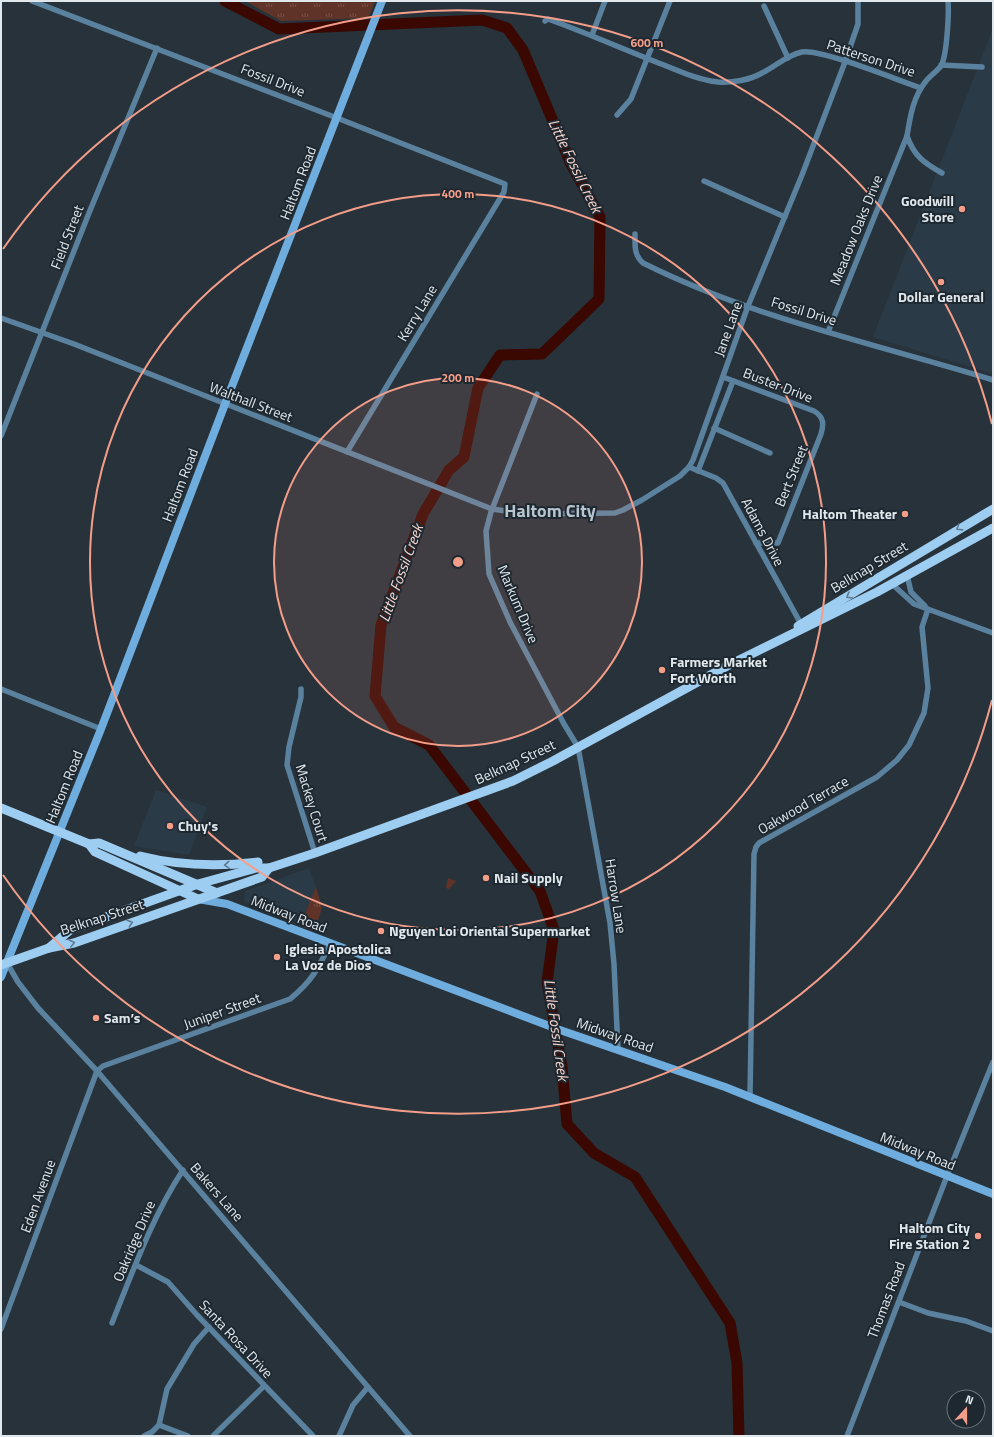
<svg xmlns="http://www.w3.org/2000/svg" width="994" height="1437" viewBox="0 0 994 1437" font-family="'Titillium Web',sans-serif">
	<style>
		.built { fill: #2a3a47 }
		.grass { fill: url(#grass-tufts) }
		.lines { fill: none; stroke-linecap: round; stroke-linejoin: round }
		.river { stroke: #3a0701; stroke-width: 11 }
		.minor { stroke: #5a819e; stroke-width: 5.5 }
		.secondary { stroke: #6eaddd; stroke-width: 8 }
		.primary { stroke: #9ecdf2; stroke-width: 9 }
		.oneway { stroke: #5e7a91 }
		.ring { fill: none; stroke: #f49e8a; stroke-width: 2 }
		.poi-dot { fill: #f49e8a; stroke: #1e2830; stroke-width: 1.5 }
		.labels { text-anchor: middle; stroke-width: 4; stroke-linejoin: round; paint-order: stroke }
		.street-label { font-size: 14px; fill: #e1e8ed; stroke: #1e2830 }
		.poi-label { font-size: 14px; font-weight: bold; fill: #e1e8ed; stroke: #1e2830; text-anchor: start }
		.water-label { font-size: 15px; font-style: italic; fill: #fbd6cd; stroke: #1e2830 }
		.district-label { font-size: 18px; font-weight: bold; fill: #b8c5cf; stroke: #1e2830 }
		.centre { fill: #f49e8a; stroke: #1e2830; stroke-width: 2 }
		.ring-label { font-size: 12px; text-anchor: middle; font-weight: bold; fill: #f49e8a; stroke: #1e2830; stroke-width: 4; stroke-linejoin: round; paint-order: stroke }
	</style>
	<defs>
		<pattern id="grass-tufts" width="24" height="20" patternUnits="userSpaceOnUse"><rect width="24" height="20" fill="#603328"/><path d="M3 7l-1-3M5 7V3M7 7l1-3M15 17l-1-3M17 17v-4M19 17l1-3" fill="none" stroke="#765148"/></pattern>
	</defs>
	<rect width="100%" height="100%" fill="#28323a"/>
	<g class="built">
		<path d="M 993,28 L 993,374 L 873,337 Z"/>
		<path d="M 156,790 L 207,807 L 189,855 L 134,846 Z"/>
		<path d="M 309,868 L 316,887 L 302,923 L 244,901 L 245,891 Z"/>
	</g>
	<g class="grass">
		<path d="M 245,1 L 375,1 L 368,18 L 281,21 Z"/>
		<path d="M 448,878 L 456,881 L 449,889 L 446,888 Z"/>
		<path d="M 316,887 L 322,908 L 315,929 L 312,930 L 303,927 L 301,924 Z"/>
	</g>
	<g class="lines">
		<path class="river" d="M 225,1 L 279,29 L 482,20 L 507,28 L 523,50 L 571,164 L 600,217 L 599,299 L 542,354 L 500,355 L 478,388 L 464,457 L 449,470 L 423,514 L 381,625 L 375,696 L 394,727 L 429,745 L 540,891 L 554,930 L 547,982 L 562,1067 L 567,1124 L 594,1153 L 635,1177 L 730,1323 L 737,1363 L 739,1436"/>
		<g class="minor">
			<path d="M 32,1 L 337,118 L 505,184 L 504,192 L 347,452"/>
			<path d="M 764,6 L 788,58"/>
			<path d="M 545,21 L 548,19 C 587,33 625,50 664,65 C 681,72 699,80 718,82 C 732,83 750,80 762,73 C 776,66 787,55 802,52 C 822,49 897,80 921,88"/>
			<path d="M 592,35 L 605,1"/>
			<path d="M 941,65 L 982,67"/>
			<path d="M 617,115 L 631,99 L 670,1"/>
			<path d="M 907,136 C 914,156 924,163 942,173"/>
			<path d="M 704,181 L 785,217"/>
			<path d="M 635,234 C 635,246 634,255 643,263 C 753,318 876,344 993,380"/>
			<path d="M 1,318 L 74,344 L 492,509 L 529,514 L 615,513 L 623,510 L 642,500 L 680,476 L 689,467 L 693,460 L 748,306 L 802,175 L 845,62 L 858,24 L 858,1"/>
			<path d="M 828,332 L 907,136 C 910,117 913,97 926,81 C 930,76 937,71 941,66 C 947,56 949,13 948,1"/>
			<path d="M 723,377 L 814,411 C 824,417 824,424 821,434 L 778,543 L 756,543"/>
			<path d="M 537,394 L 491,512 L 486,531 L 489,574 L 510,622 L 564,724 L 578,747 L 610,923 L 614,964 L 618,1050"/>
			<path d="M 714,428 L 770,453"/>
			<path d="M 1,436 L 89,213 L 157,48"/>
			<path d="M 689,467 L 716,478 L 723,483 L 801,624"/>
			<path d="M 698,471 L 733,381"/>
			<path d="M 907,575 L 911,592 L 925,606"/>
			<path d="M 892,584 L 914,604 L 993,633"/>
			<path d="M 1,689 L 101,729"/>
			<path d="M 301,689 L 301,697 L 289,747 L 287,765 L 315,853"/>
			<path d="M 7,963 L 18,982 L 38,1008 L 97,1071 L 410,1436"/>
			<path d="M 750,1097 L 754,854 L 756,847 L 759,843 L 877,777 L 897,760 L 909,745 L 924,713 L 928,688 L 922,627 L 928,609"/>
			<path d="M 136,1265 L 168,1282 L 197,1315 L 313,1436"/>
			<path d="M 899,1302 L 928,1313 L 966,1321 L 993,1331"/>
			<path d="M 112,1323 C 133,1271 152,1217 183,1170"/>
			<path d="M 1,1329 L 97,1071 L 103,1066 L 290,999 C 312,981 318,969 330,944"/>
			<path d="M 159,1425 L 188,1436"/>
			<path d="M 144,1436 L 152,1432 L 159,1425 L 167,1389 L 194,1344 L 209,1327"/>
			<path d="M 213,1436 L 264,1386"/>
			<path d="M 339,1436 L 353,1405 L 368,1387"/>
			<path d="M 847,1436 L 947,1176 L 993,1062"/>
		</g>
		<g class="secondary">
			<path d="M 198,899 L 227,904 L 560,1030 L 725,1087 L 993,1194"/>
			<path d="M 1,977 L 101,729 L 225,404 L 382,1"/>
		</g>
		<g class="primary">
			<path d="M 798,626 L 993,509"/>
			<path d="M 1,808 L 89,844 L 99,843 L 217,893"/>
			<path d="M 89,844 L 95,852 L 198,899"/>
			<path d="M 140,856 C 180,866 217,867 258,862"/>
			<path d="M 49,948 L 70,930 L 198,884 L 256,868 L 269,868 L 315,853 L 513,781 L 553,761 L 727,666 L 877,592 L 993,528"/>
			<path d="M 1,965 L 49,948 L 74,943 L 262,877 L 269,868"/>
		</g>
	</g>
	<defs><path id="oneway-chevron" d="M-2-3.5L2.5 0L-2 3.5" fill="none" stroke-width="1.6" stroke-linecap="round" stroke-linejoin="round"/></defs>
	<g class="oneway">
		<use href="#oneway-chevron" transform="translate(959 528) rotate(148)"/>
		<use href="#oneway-chevron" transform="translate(849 596) rotate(149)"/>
		<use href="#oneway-chevron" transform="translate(227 865) rotate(176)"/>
		<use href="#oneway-chevron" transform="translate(130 923) rotate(-19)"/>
		<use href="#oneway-chevron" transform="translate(72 943) rotate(-14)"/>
	</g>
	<circle cx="458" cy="562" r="184" fill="#f49e8a" fill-opacity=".12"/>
	<g class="ring">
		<circle cx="458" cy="562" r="184"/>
		<circle cx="458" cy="562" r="368"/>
		<path d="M992 700A552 552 0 0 1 3 875M3 249A552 552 0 0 1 992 424"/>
	</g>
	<g class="poi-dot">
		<circle cx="962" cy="209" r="4"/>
		<circle cx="941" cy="282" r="4"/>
		<circle cx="905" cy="514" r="4"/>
		<circle cx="662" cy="670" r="4"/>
		<circle cx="170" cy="826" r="4"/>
		<circle cx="486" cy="878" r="4"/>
		<circle cx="381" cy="931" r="4"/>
		<circle cx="277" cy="957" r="4"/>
		<circle cx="96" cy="1018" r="4"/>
		<circle cx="978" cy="1236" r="4"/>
	</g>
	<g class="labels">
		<g class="street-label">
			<text transform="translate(871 58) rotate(18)" y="5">Patterson Drive</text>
			<text transform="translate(273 80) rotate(21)" y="5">Fossil Drive</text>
			<text transform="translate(298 183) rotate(-69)" y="5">Haltom Road</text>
			<text transform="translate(856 230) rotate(-68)" y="5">Meadow Oaks Drive</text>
			<text transform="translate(67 237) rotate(-69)" y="5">Field Street</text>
			<text transform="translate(804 311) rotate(17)" y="5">Fossil Drive</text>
			<text transform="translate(417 313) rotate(-59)" y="5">Kerry Lane</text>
			<text transform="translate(728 329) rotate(-70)" y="5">Jane Lane</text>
			<text transform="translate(778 385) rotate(21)" y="5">Buster Drive</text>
			<text transform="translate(251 402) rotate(21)" y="5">Walthall Street</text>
			<text transform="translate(791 476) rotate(-68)" y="5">Bert Street</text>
			<text transform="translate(180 485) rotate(-69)" y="5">Haltom Road</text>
			<text transform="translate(763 532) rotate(62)" y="5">Adams Drive</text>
			<text transform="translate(869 567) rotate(-31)" y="5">Belknap Street</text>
			<text transform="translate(518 604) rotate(67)" y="5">Markum Drive</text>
			<text transform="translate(515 762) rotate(-25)" y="5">Belknap Street</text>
			<text transform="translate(64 787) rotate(-68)" y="5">Haltom Road</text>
			<text transform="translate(312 803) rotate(73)" y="5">Mackey Court</text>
			<text transform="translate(803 805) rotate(-30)" y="5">Oakwood Terrace</text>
			<text transform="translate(616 896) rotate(81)" y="5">Harrow Lane</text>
			<text transform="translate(289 914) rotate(21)" y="5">Midway Road</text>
			<text transform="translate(102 917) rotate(-18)" y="5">Belknap Street</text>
			<text transform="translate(222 1011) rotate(-20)" y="5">Juniper Street</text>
			<text transform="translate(615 1035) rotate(19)" y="5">Midway Road</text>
			<text transform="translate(918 1151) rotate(22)" y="5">Midway Road</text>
			<text transform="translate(217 1192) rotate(49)" y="5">Bakers Lane</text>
			<text transform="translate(38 1196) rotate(-70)" y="5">Eden Avenue</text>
			<text transform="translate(134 1241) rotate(-67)" y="5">Oakridge Drive</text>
			<text transform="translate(886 1300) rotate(-69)" y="5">Thomas Road</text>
			<text transform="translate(236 1339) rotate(47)" y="5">Santa Rosa Drive</text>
		</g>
		<g class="poi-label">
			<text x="954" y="206" text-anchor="end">Goodwill<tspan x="954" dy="16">Store</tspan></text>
			<text x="941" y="302" text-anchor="middle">Dollar General</text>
			<text x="897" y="519" text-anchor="end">Haltom Theater</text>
			<text x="670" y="667">Farmers Market<tspan x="670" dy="16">Fort Worth</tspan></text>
			<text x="178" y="831">Chuy's</text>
			<text x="494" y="883">Nail Supply</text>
			<text x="389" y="936">Nguyen Loi Oriental Supermarket</text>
			<text x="285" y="954">Iglesia Apostolica<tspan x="285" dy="16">La Voz de Dios</tspan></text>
			<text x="104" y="1023">Sam’s</text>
			<text x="970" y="1233" text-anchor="end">Haltom City<tspan x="970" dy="16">Fire Station 2</tspan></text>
		</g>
		<g class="water-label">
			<text transform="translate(575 166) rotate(64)" y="5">Little Fossil Creek</text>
			<text transform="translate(401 573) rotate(-70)" y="5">Little Fossil Creek</text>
			<text transform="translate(556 1030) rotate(82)" y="5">Little Fossil Creek</text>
		</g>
		<g class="district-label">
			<text x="550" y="517">Haltom City</text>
		</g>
	</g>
	<circle cx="458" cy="562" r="6" class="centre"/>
	<g class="ring-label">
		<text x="647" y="47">600 m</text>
		<text x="458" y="198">400 m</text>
		<text x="458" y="382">200 m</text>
	</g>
	<rect width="994" height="1437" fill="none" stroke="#e1e8ed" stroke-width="4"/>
	<g transform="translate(966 1409) rotate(21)"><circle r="19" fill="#1e2830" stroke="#6c757c"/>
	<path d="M0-3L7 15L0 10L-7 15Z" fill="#f49e8a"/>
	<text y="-6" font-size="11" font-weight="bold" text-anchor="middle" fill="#e1e8ed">N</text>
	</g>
</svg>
